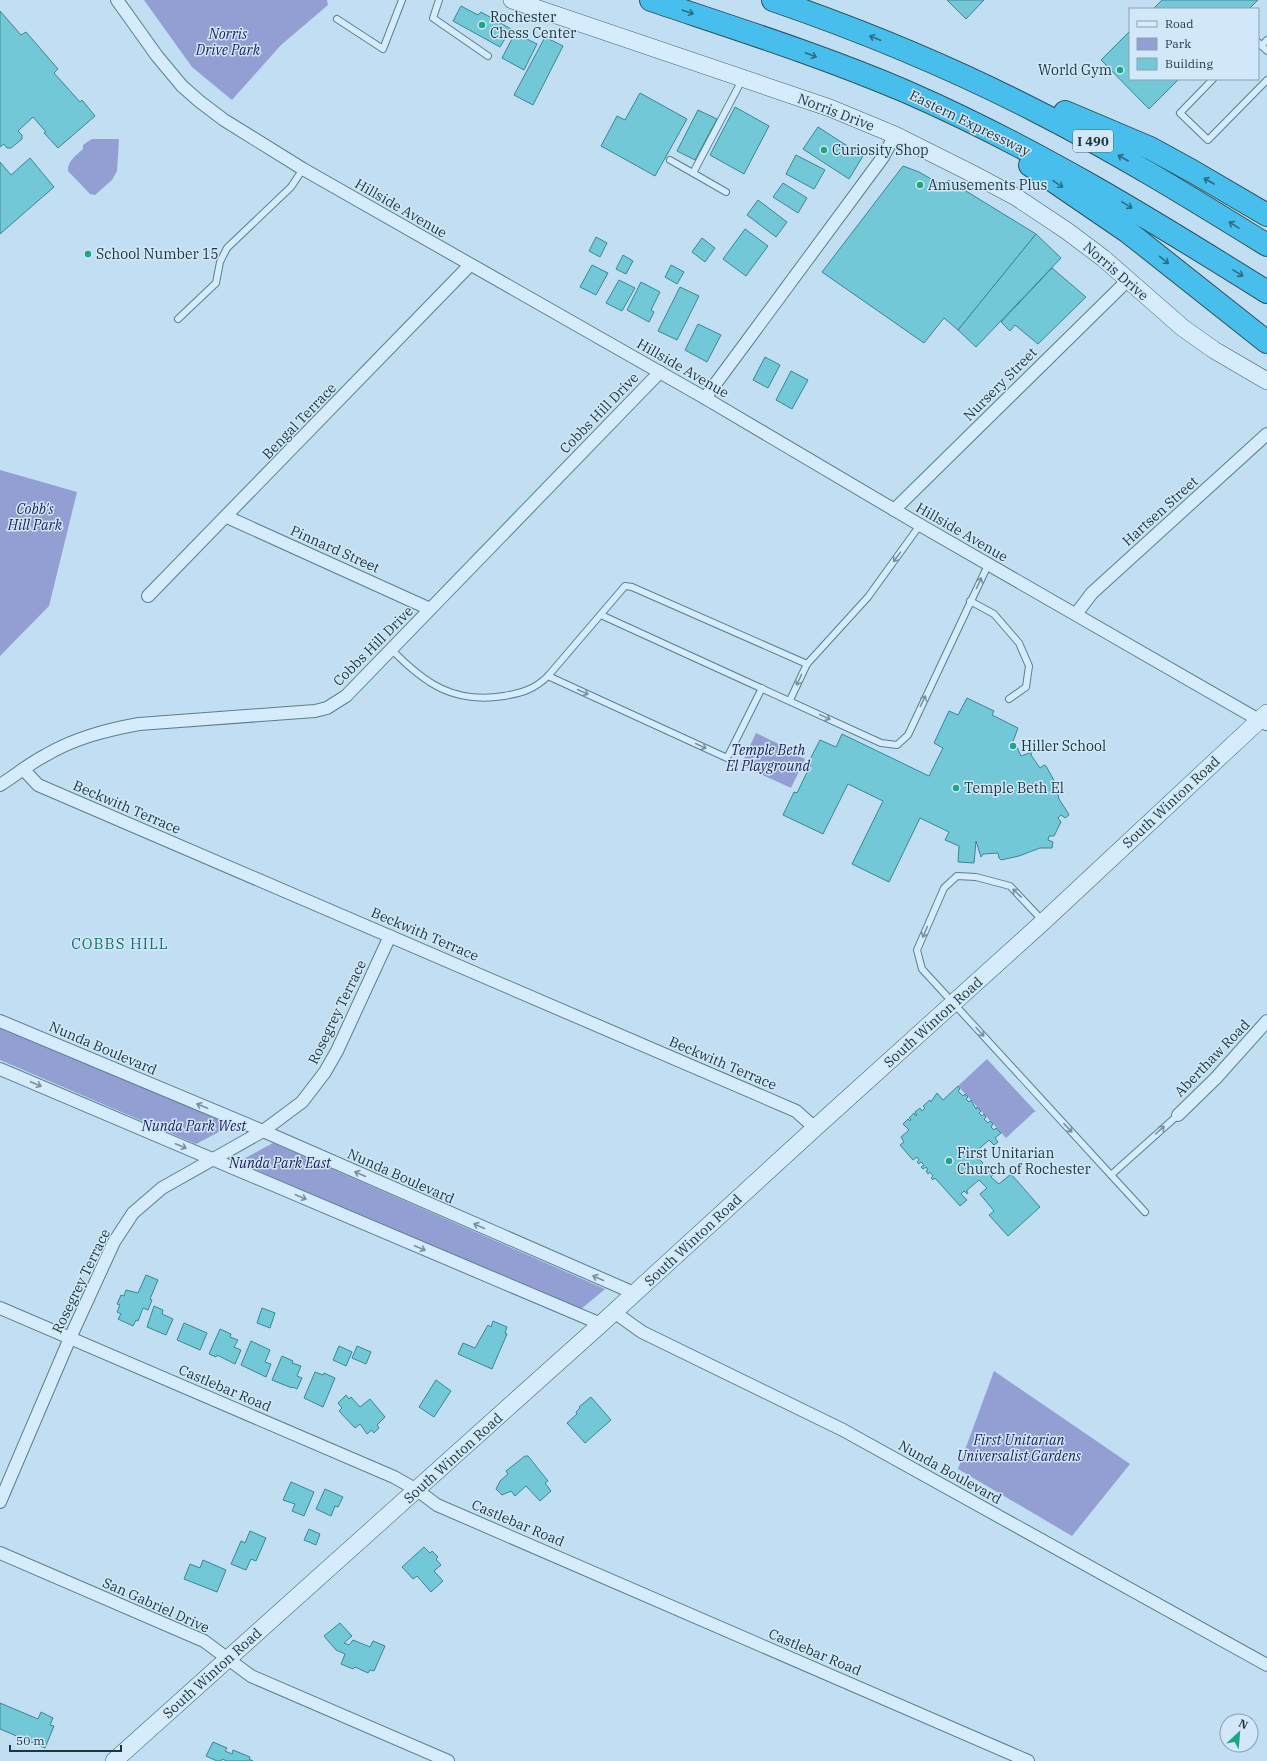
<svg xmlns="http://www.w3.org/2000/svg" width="1267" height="1761" viewBox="0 0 1267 1761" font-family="'IBM Plex Serif',serif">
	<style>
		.green { fill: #939ed3 }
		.building { fill: #72c8d6; stroke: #398792 }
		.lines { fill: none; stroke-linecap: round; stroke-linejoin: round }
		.lane-casing { stroke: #56818f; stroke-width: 8 }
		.street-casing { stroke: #56818f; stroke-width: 14 }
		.secondary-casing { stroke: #396571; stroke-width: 18 }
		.highway-casing { stroke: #2b535d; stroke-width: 24 }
		.lane { stroke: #d6ecfd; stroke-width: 6 }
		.street { stroke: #d6ecfd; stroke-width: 12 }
		.secondary { stroke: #d6ecfd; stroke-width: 17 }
		.highway { stroke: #48beed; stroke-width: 22 }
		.oneway { stroke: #2e6c83 }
		.oneway2 { stroke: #79919d }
		.poi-dot { fill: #1ea67f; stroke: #d2e8fa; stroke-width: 1.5 }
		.labels { text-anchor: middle; stroke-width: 3; stroke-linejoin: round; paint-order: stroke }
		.shield { fill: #d2e8fa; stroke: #536b76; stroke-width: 1 }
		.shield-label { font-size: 13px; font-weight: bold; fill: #1c363d }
		.poi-label { font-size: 14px; fill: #1c363d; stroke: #d2e8fa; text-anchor: start }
		.park-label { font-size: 14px; font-style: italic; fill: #20225c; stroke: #d2e8fa }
		.street-label { font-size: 14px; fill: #1c363d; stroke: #d2e8fa }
		.neighbourhood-label { font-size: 15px; letter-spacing: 1px; fill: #166f69; stroke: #d2e8fa }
	</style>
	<rect width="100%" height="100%" fill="#c1def3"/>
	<g class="green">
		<path d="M 144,0 L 327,0 L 328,5 L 281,45 L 232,100 L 192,67 Z"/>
		<path d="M 92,139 L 119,139 L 117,171 L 112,180 L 95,195 L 90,194 L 68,171 C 67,161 77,155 83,149 L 83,145 Z"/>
		<path d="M 0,470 L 77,492 L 49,606 L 0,656 Z"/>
		<path d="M 756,733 L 783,746 L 783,749 L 805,759 L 791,788 L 741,765 Z"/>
		<path d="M 0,1027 L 232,1125 L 196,1144 L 0,1060 Z"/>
		<path d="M 987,1059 L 1036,1112 L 1034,1112 L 1006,1138 L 958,1086 Z"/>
		<path d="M 273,1143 L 605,1289 L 580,1310 L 244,1165 L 240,1161 Z"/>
		<path d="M 994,1371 L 1130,1464 L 1072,1536 L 958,1469 Z"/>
	</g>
	<g class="building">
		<path d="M 947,0 L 984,0 L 966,19 Z"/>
		<path d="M 1162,0 L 1258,0 L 1249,9 L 1153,9 Z"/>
		<path d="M 461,6 L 478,15 L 481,12 L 511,29 L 500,47 L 453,21 Z"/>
		<path d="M 0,11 L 21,35 L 26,32 L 58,69 L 54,73 L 80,102 L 82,100 L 95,116 L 58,148 L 44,133 L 46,132 L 33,117 L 18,131 L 22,135 L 22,139 L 11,148 L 7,148 L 4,144 L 0,147 Z"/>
		<path d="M 1130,31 L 1130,79 L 1179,79 L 1149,109 L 1101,60 Z"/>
		<path d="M 515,33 L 537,44 L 524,70 L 502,58 Z"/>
		<path d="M 545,37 L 563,46 L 533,105 L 514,95 Z"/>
		<path d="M 640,93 L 687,119 L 655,176 L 601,146 L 617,116 L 625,120 Z"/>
		<path d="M 735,107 L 769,126 L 744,174 L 710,155 Z"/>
		<path d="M 698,110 L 717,119 L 695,160 L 677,151 Z"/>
		<path d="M 818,127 L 863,156 L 849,179 L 803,149 Z"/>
		<path d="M 796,155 L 825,170 L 814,189 L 786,174 Z"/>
		<path d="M 30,158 L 54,187 L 0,234 L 0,162 L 11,175 Z"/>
		<path d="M 903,166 L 919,172 L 945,187 L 948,180 L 1036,234 L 958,330 L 944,318 L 924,343 L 822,272 Z"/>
		<path d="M 783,183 L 807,198 L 798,213 L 773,197 Z"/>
		<path d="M 758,200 L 787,222 L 776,237 L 747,215 Z"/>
		<path d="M 745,229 L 768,246 L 746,276 L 723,259 Z"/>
		<path d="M 1036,234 L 1061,258 L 976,347 L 958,330 Z"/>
		<path d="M 596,237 L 607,243 L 600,257 L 589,251 Z"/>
		<path d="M 702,238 L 715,248 L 705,262 L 692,252 Z"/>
		<path d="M 623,255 L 633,261 L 626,274 L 616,269 Z"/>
		<path d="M 592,265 L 608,273 L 596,295 L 580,287 Z"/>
		<path d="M 671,265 L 684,272 L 677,284 L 665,277 Z"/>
		<path d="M 1052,268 L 1086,297 L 1038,344 L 1015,325 L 1010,331 L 1001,322 Z"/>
		<path d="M 619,280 L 635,288 L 622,311 L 606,303 Z"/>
		<path d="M 641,282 L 660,292 L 651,310 L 654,312 L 649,322 L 627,310 Z"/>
		<path d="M 680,287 L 699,296 L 677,340 L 658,331 Z"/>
		<path d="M 698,324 L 721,335 L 707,362 L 685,350 Z"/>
		<path d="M 765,357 L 780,365 L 768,388 L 753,380 Z"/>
		<path d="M 791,371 L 808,380 L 792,409 L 776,400 Z"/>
		<path d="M 967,698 L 994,711 L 992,715 L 1018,728 L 1012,744 L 1017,747 L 1021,756 L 1032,752 L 1031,755 L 1040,768 L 1044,765 L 1046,766 L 1056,784 L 1059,799 L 1068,813 L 1069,815 L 1065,818 L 1061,815 L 1058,818 L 1061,822 L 1054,836 L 1049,836 L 1048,840 L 1053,842 L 1052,848 L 1040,848 L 1019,856 L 1001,860 L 999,858 L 998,853 L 983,854 L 981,857 L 976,841 L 974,863 L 958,862 L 959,846 L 945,840 L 949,832 L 920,818 L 889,882 L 852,864 L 883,801 L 848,784 L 823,834 L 783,815 L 794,792 L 797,793 L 811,764 L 808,763 L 820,740 L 836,747 L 842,734 L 929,776 L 943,748 L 934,743 L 949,711 L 958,715 Z"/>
		<path d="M 958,1086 L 960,1089 L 958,1091 L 963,1096 L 965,1094 L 968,1097 L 966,1099 L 969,1102 L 971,1100 L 976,1109 L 977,1107 L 981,1111 L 979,1113 L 982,1116 L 984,1114 L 986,1117 L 984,1119 L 988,1123 L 990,1121 L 993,1124 L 991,1127 L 994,1130 L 996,1128 L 1001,1133 L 995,1138 L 998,1142 L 994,1145 L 989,1140 L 972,1155 L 977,1160 L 979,1159 L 983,1163 L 981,1165 L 987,1173 L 989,1171 L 993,1175 L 991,1177 L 999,1184 L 1011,1174 L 1040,1207 L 1008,1236 L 989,1215 L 994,1211 L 980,1194 L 987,1188 L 979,1180 L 966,1191 L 968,1192 L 967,1194 L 964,1191 L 961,1194 L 967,1200 L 960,1206 L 935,1178 L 933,1180 L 931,1178 L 933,1176 L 930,1172 L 928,1174 L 926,1171 L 928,1170 L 926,1167 L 923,1169 L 921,1167 L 924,1165 L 921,1162 L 919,1164 L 917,1162 L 919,1160 L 917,1157 L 913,1160 L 900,1145 L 904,1142 L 901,1137 L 909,1130 L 903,1124 L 908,1119 L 910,1121 L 911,1119 L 909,1118 L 914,1113 L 916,1116 L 917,1115 L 915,1112 L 920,1108 L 922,1111 L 925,1108 L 923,1106 L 930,1100 L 931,1102 L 937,1093 L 943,1100 Z"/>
		<path d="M 146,1275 L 158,1280 L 150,1299 L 152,1300 L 148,1310 L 143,1308 L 138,1321 L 136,1320 L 133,1326 L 118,1319 L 121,1314 L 117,1312 L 120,1305 L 117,1304 L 121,1295 L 124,1296 L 126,1290 L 138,1293 Z"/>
		<path d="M 154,1306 L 163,1310 L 162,1314 L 173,1319 L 166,1335 L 147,1327 Z"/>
		<path d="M 262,1308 L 275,1313 L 270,1328 L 257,1323 Z"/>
		<path d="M 493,1321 L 507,1327 L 505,1333 L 507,1334 L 492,1369 L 458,1354 L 463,1343 L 475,1348 L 488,1325 L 491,1327 Z"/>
		<path d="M 184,1323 L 207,1333 L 200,1350 L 177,1340 Z"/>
		<path d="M 220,1329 L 231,1334 L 230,1337 L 238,1340 L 234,1347 L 241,1350 L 235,1364 L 217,1355 L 216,1357 L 209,1354 Z"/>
		<path d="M 251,1341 L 270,1350 L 265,1362 L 271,1364 L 266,1377 L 241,1365 Z"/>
		<path d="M 339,1346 L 352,1352 L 346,1366 L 333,1360 Z"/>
		<path d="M 357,1346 L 371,1352 L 366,1364 L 352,1358 Z"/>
		<path d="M 282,1356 L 293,1361 L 292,1363 L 301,1366 L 297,1376 L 302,1378 L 297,1389 L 293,1387 L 292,1388 L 272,1380 Z"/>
		<path d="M 315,1372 L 323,1375 L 324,1373 L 335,1378 L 323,1407 L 304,1398 Z"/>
		<path d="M 436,1380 L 451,1391 L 434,1417 L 419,1407 Z"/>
		<path d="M 346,1395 L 349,1399 L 351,1397 L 360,1407 L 370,1399 L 385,1417 L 377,1425 L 379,1428 L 374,1433 L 372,1430 L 367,1434 L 360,1424 L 355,1428 L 339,1411 L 342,1408 L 338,1403 Z"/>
		<path d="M 591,1397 L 611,1420 L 585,1443 L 567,1423 L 577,1414 L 576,1412 L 580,1408 L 579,1407 Z"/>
		<path d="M 525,1456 L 528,1456 L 548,1481 L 545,1483 L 551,1491 L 540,1501 L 526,1486 L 515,1496 L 511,1491 L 502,1495 L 496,1489 L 500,1481 L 508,1474 L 506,1471 Z"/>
		<path d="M 291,1482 L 314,1492 L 304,1516 L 292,1511 L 295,1504 L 283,1500 Z"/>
		<path d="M 325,1489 L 343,1497 L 338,1507 L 335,1506 L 331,1516 L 316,1509 Z"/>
		<path d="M 309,1529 L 320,1534 L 316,1545 L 304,1540 Z"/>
		<path d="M 250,1531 L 266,1538 L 256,1561 L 251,1559 L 246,1570 L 231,1564 L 241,1541 L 245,1543 Z"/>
		<path d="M 424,1547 L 430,1553 L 432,1551 L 438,1557 L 436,1559 L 441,1565 L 434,1571 L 443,1581 L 431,1592 L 417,1576 L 413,1579 L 402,1567 Z"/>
		<path d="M 203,1560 L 226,1570 L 217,1592 L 184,1579 L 190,1564 L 200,1568 Z"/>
		<path d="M 340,1623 L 352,1636 L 344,1643 L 349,1645 L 353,1640 L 370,1647 L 373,1641 L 385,1646 L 374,1671 L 370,1670 L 368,1673 L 355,1667 L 353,1669 L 341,1664 L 345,1654 L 336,1650 L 324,1636 Z"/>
		<path d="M 0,1703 L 38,1719 L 41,1712 L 53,1718 L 50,1725 L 54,1726 L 45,1748 L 0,1729 Z"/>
		<path d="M 213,1742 L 227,1748 L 225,1751 L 232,1754 L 233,1750 L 250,1757 L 249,1759 L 253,1761 L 227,1761 L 222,1759 L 221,1761 L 217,1761 L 206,1756 Z"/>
	</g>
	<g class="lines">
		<g class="lane-casing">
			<g id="lane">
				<path d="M 439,0 L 433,18 L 488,56"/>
				<path d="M 337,19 L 383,49 L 402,0"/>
				<path d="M 1258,42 L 1267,51"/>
				<path d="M 1261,46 L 1267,40"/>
				<path d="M 1213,79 L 1180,113 L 1208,140 L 1267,80"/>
				<path d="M 670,160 L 693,173"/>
				<path d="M 726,192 L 693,173 L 742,80"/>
				<path d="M 178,319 L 216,283 L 220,262 L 227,248 L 291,187 L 303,169"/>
				<path d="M 970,601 L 994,614 L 1019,643 L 1029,666 L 1026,687 L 1009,699"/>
				<path d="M 601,615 L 881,743 L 897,745 L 908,735 L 988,565"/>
				<path d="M 391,649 C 425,684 454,704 504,696 C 522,693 535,689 548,676 L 625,586 L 632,587 L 807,664"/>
				<path d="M 548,676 L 727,758 L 762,688"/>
				<path d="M 790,700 L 807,664 L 868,597 L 920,525"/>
				<path d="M 1042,920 L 1010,886 L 976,877 L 957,876 L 944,888 L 917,950 L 922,969 L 1111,1175 L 1178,1115"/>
				<path d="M 1111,1175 L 1145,1212"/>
			</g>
		</g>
		<g class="street-casing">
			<g id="street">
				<path d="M 117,0 L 157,56 L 182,86 L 199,101 L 224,120 L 303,169 L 705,398 L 920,525 L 1266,724"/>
				<path d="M 705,398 L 883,157 L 895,135"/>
				<path d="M 894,510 L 1128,280"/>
				<path d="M 227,517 L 430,609"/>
				<path d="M 148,596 L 470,265"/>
				<path d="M 1076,614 L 1092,593 L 1267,434"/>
				<path d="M 24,770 L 38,785 L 796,1111 L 815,1128"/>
				<path d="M 0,785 C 16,775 30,763 46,755 C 75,738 106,730 139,724 L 315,711 L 327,708 L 346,696 L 660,372"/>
				<path d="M 0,1021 L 263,1131 L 634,1293"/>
				<path d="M 0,1069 L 601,1324"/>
				<path d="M 1178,1115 L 1216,1078 L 1267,1021"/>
				<path d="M 0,1308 L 394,1477 L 417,1490 L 437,1505 L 1028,1761"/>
				<path d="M 614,1312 L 642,1332 L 843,1430 L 1267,1665"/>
				<path d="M 0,1502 L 70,1338 L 114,1242 L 133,1213 L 162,1188 L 263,1131 L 302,1102 L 325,1072 L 337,1051 L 390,936"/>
				<path d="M 0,1553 L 204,1641 L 251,1676 L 448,1761"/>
			</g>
		</g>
		<g class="secondary-casing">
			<g id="secondary">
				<path d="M 512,0 L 830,108 L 895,135 L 971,173 L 1016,197 L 1067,231 L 1103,258 L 1183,328 L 1214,350 L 1267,381"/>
				<path d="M 114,1761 L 601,1324 L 815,1128 L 1043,922 L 1267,713"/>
			</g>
		</g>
		<g class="highway-casing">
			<g id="highway">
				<path d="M 651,0 C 737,29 823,56 907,92 C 1035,148 1149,218 1267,292"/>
				<path d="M 773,0 C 863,31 950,67 1034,110 C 1115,151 1191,198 1267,245"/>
				<path d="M 1065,112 L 1150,148 L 1192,171 L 1267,215"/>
				<path d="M 1030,165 L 1128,232 L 1267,342"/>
			</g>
		</g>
		<use href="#lane" class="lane"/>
		<use href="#street" class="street"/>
		<use href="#secondary" class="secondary"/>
		<use href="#highway" class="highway"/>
	</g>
	<defs><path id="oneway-shaft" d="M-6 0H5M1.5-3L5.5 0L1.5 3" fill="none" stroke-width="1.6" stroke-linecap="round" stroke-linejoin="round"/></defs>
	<g class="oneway">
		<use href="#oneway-shaft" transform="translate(688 12) rotate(18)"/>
		<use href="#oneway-shaft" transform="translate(875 38) rotate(-159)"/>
		<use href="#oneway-shaft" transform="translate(811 55) rotate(21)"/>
		<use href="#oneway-shaft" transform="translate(1123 158) rotate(-150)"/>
		<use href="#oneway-shaft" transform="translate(1209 181) rotate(-150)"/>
		<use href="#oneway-shaft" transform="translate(1058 184) rotate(34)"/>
		<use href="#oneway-shaft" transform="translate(1127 205) rotate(31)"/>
		<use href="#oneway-shaft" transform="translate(1234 225) rotate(-148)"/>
		<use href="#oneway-shaft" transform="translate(1164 260) rotate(39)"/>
		<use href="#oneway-shaft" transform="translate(1238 273) rotate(32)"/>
	</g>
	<g class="oneway2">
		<use href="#oneway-shaft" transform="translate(897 557) rotate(126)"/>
		<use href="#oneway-shaft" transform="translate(979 583) rotate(-65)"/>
		<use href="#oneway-shaft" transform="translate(799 680) rotate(115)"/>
		<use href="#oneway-shaft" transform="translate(583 692) rotate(25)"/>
		<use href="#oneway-shaft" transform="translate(923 701) rotate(-64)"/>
		<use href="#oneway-shaft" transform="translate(825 717) rotate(25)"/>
		<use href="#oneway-shaft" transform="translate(701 746) rotate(25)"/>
		<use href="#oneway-shaft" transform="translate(1017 893) rotate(-136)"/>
		<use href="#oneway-shaft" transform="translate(925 932) rotate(113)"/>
		<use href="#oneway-shaft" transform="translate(980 1032) rotate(48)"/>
		<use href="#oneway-shaft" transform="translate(36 1084) rotate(23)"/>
		<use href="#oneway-shaft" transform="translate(202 1106) rotate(-157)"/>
		<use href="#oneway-shaft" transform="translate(1068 1128) rotate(47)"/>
		<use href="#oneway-shaft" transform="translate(1160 1130) rotate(-42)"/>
		<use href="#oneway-shaft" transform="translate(181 1146) rotate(23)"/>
		<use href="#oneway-shaft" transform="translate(360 1174) rotate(-156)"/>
		<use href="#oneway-shaft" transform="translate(301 1197) rotate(23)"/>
		<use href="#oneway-shaft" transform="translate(479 1226) rotate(-156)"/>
		<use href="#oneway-shaft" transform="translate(420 1248) rotate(23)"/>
		<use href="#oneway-shaft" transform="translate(598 1278) rotate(-156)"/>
	</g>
	<g class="poi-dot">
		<circle cx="482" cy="25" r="4"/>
		<circle cx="1120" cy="70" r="4"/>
		<circle cx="824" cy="150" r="4"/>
		<circle cx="920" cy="185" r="4"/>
		<circle cx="88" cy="254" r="4"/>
		<circle cx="1013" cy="746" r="4"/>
		<circle cx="956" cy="788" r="4"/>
		<circle cx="949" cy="1161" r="4"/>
	</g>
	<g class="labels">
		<rect class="shield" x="1073" y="130" width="40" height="22" rx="3"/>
		<g class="shield-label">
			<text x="1093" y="146">I 490</text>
		</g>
		<g class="poi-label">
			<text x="490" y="22">Rochester<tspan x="490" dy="16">Chess Center</tspan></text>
			<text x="1112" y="75" text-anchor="end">World Gym</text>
			<text x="832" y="155">Curiosity Shop</text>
			<text x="928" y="190">Amusements Plus</text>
			<text x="96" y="259">School Number 15</text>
			<text x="1021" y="751">Hiller School</text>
			<text x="964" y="793">Temple Beth El</text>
			<text x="957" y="1158">First Unitarian<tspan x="957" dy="16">Church of Rochester</tspan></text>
		</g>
		<g class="park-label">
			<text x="228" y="39">Norris<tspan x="228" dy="16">Drive Park</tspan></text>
			<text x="35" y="514">Cobb's<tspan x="35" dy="16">Hill Park</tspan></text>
			<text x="768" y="755">Temple Beth<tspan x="768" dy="16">El Playground</tspan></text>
			<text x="194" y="1131">Nunda Park West</text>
			<text x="280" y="1168">Nunda Park East</text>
			<text x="1019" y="1445">First Unitarian<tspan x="1019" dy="16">Universalist Gardens</tspan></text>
		</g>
		<g class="street-label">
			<text transform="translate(836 112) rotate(21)" y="5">Norris Drive</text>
			<text transform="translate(970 123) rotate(26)" y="5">Eastern Expressway</text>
			<text transform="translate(401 208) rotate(30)" y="5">Hillside Avenue</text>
			<text transform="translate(1116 271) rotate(41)" y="5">Norris Drive</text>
			<text transform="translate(683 368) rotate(30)" y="5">Hillside Avenue</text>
			<text transform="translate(1000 384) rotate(-45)" y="5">Nursery Street</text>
			<text transform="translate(599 413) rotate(-46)" y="5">Cobbs Hill Drive</text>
			<text transform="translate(299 421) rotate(-46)" y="5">Bengal Terrace</text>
			<text transform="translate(1160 511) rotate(-42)" y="5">Hartsen Street</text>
			<text transform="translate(962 532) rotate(30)" y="5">Hillside Avenue</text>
			<text transform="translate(335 549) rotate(24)" y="5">Pinnard Street</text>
			<text transform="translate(373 646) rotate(-45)" y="5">Cobbs Hill Drive</text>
			<text transform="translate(1171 802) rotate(-43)" y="5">South Winton Road</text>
			<text transform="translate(127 807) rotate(23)" y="5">Beckwith Terrace</text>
			<text transform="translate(425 934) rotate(23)" y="5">Beckwith Terrace</text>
			<text transform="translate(337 1012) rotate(-64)" y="5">Rosegrey Terrace</text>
			<text transform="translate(933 1022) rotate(-42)" y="5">South Winton Road</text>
			<text transform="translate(103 1048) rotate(23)" y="5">Nunda Boulevard</text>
			<text transform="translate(1212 1058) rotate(-46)" y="5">Aberthaw Road</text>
			<text transform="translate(723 1063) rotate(23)" y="5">Beckwith Terrace</text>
			<text transform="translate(401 1176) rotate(24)" y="5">Nunda Boulevard</text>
			<text transform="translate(693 1240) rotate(-43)" y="5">South Winton Road</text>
			<text transform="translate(81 1281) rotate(-64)" y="5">Rosegrey Terrace</text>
			<text transform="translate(225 1388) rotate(23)" y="5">Castlebar Road</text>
			<text transform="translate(453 1458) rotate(-42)" y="5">South Winton Road</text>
			<text transform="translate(950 1472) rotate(29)" y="5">Nunda Boulevard</text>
			<text transform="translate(518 1523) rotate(23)" y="5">Castlebar Road</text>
			<text transform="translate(156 1605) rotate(24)" y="5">San Gabriel Drive</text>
			<text transform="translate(815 1652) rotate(23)" y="5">Castlebar Road</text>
			<text transform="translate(212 1673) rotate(-42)" y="5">South Winton Road</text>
		</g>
		<g class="neighbourhood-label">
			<text x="120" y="949">COBBS HILL</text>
		</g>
	</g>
	<rect x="1129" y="8" width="130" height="72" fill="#d2e8fa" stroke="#89a1ae"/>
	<rect x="1137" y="21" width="20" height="6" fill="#d6ecfd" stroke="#89a1ae"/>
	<text x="1165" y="28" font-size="12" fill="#1c363d">Road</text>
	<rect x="1137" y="38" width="20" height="12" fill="#939ed3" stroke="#89a1ae"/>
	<text x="1165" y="48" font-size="12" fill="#1c363d">Park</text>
	<rect x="1137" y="58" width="20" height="12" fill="#72c8d6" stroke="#89a1ae"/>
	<text x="1165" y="68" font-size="12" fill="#1c363d">Building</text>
	<g transform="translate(1239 1733) rotate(26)"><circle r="19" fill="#d2e8fa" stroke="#89a1ae"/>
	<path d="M0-3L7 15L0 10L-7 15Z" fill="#1ea67f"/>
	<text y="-6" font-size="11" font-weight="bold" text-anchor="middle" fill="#1c363d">N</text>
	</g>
	<path d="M10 1745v6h111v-6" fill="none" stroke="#1c363d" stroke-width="2"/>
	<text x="16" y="1745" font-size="12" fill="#1c363d" stroke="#d2e8fa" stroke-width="3" paint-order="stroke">50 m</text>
</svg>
